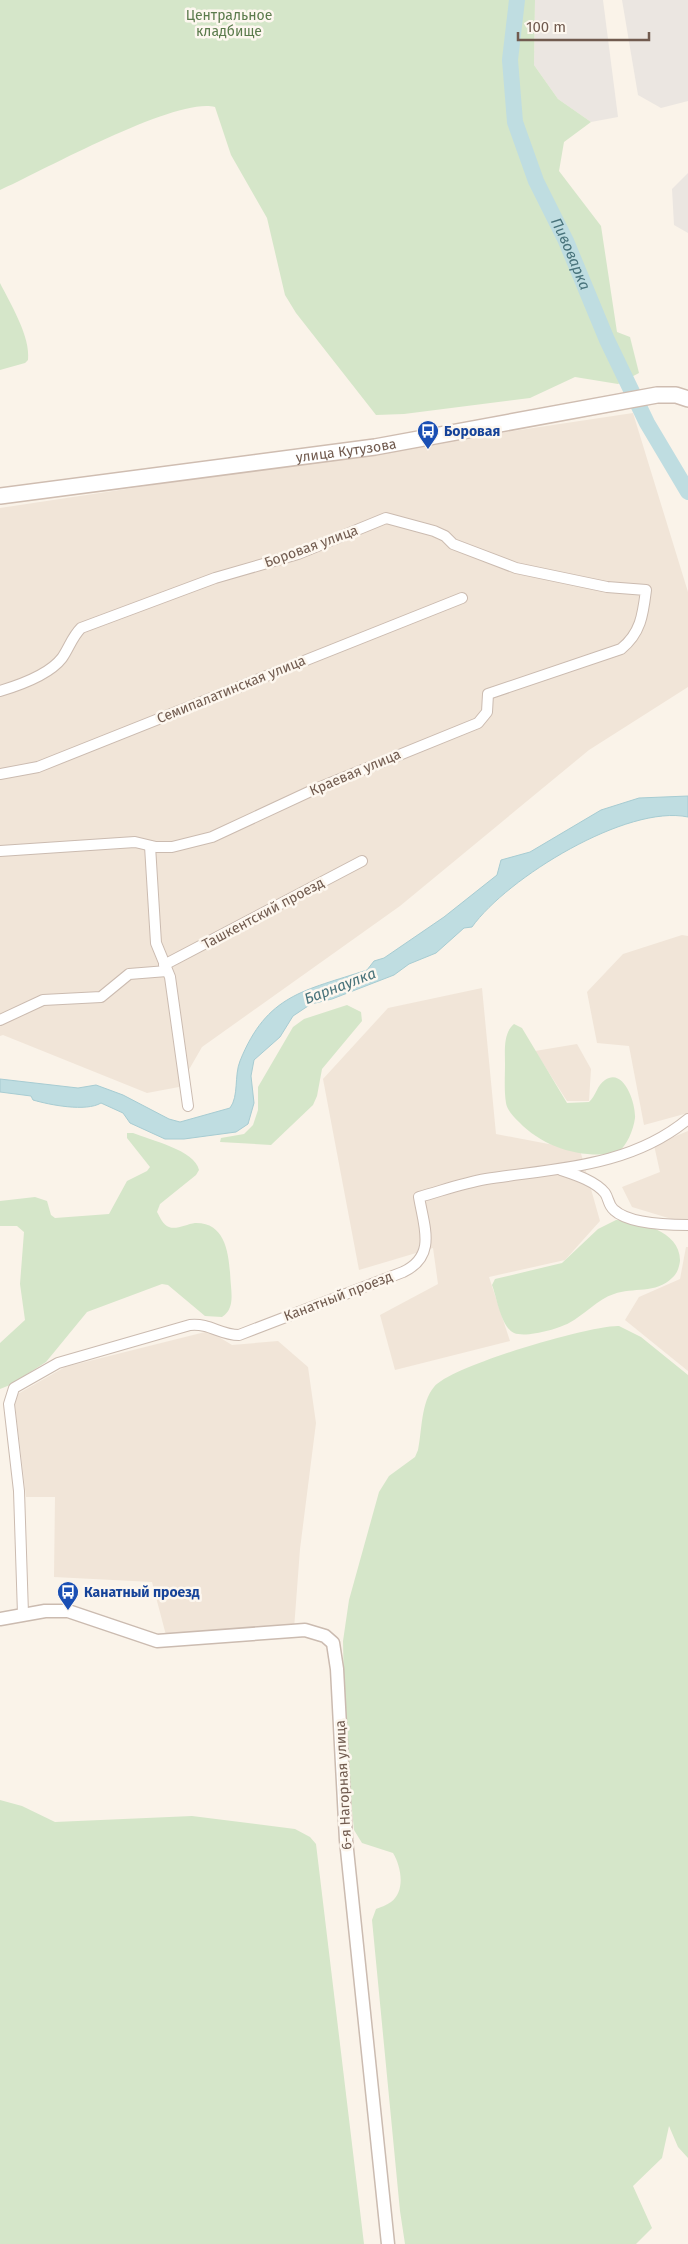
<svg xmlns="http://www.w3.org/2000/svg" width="688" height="2244" viewBox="0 0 688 2244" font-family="'Fira Sans',sans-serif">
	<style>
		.residential { fill: #f1e5d8 }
		.industrial { fill: #ebe6e1 }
		.green { fill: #d5e6c9 }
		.water { fill: #bfdde1; stroke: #a7ccd2 }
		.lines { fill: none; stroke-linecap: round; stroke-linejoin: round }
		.river { stroke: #bfdde1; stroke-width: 16 }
		.minor-casing { stroke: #cbbbb0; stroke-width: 12 }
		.tertiary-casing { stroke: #cbbbb0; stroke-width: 15 }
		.secondary-casing { stroke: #cfbdb1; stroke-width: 18 }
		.minor { stroke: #fff; stroke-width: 10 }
		.tertiary { stroke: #fff; stroke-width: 12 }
		.secondary { stroke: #fff; stroke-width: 15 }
		.labels { text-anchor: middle; stroke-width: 5; stroke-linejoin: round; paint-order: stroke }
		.park-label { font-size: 14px; fill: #5b7b4c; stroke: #fdf7ef }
		.transit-label { font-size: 14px; font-weight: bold; fill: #164399; stroke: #fdf7ef; text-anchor: start }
		.street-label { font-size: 14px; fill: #715b4f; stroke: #fdf7ef }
		.water-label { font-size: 15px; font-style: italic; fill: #48737b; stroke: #fdf7ef }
	</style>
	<rect width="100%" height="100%" fill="#faf3e9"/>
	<g class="residential">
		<path d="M 633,413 L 688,592 L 688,687 L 589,750 L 400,906 L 202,1047 L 179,1087 L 147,1093 L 3,1035 L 0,1036 L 0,508 Z"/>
		<path d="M 682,935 L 688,936 L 688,1113 L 644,1125 L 629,1046 L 597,1043 L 587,992 L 623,954 Z"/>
		<path d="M 482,988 L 496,1134 L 580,1150 L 600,1221 L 565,1260 L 489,1277 L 510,1341 L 395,1370 L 380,1315 L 438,1284 L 433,1248 L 359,1270 L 323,1079 L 388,1008 Z"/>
		<path d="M 577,1044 L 591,1069 L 589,1101 L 567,1101 L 535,1051 Z"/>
		<path d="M 688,1131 L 688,1224 L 632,1207 L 622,1187 L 660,1172 L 654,1145 Z"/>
		<path d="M 686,1247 L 688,1247 L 688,1371 L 625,1320 L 639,1297 L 680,1279 Z"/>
		<path d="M 209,1331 L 232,1345 L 278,1341 L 308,1367 L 316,1423 L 300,1549 L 294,1629 L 167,1639 L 152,1582 L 54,1577 L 55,1497 L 26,1497 L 14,1396 L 65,1367 Z"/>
	</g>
	<g class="industrial">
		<path d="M 535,0 L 603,0 L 618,117 L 591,122 L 558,99 L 534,65 Z"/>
		<path d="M 622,0 L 688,0 L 688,101 L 661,108 L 638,95 Z"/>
		<path d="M 688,173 L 688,233 L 674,225 L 672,189 Z"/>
	</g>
	<g class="green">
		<path d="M 0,0 L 535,0 L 534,65 L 558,99 L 591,122 L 564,142 L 559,171 L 601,226 L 617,332 L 630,337 L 639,373 L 618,384 L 575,377 L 530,398 L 404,414 L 376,415 L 296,313 L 285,295 L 267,218 L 231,155 L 215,107 C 177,96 40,172 0,190 Z"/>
		<path d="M 0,283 C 10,303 31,337 28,360 L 25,363 L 0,370 Z"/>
		<path d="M 347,1005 L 361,1012 L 362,1021 L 322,1069 L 317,1096 L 313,1105 L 271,1145 L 220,1142 L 221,1138 L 244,1134 L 253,1125 L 258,1110 L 258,1087 L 293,1027 L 304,1019 Z"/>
		<path d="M 514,1024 L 522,1028 L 567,1103 L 589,1102 C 596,1096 597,1085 605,1080 C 624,1067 636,1104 635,1118 C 633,1132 627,1144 618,1153 C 582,1159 544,1148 519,1122 C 514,1117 507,1110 506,1103 C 504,1091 505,1076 505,1064 C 505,1051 503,1033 514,1024 Z"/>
		<path d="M 127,1133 L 133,1133 C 150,1140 195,1150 199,1170 L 196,1175 L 160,1204 L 157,1212 C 160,1217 163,1225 169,1227 C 176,1230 187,1224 195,1223 C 230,1222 229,1263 231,1286 C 232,1298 233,1310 222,1317 L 205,1316 L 168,1285 L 162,1284 L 87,1312 L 46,1362 L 10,1385 L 0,1389 L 0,1343 L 25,1320 L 20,1284 L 24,1232 L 17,1226 L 0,1226 L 0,1201 L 35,1197 L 47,1201 L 51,1215 L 55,1218 L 109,1214 L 127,1181 L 147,1171 L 150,1167 L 127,1138 Z"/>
		<path d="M 616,1220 C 639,1221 681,1231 680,1261 C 679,1268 677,1274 672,1278 C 656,1294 633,1287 614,1294 C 598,1299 584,1315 569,1323 C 558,1329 526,1338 514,1333 C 501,1327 497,1298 492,1285 L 495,1279 L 562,1263 L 598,1229 Z"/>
		<path d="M 619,1326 L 641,1337 L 688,1375 L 688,2158 L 678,2147 L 669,2126 L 662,2158 L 633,2186 L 652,2228 L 636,2244 L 405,2244 L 400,2211 L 372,1920 L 376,1909 C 381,1907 387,1905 391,1902 C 406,1891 401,1866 393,1853 L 362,1843 L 354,1830 L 345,1739 L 343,1641 L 349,1600 L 379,1492 L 389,1476 L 415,1457 L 418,1450 C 422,1431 421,1402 434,1387 C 451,1366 590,1325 619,1326 Z"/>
		<path d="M 0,1800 L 22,1806 L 55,1822 L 192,1816 L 295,1829 L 310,1837 L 316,1844 L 364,2244 L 0,2244 Z"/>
	</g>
	<path class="water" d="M 688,796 L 688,817 C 627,804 507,878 472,927 L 464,928 L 436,953 L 409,964 L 394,975 L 332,999 L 311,1004 L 293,1016 L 280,1037 L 254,1060 L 251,1076 L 254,1103 L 248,1124 L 236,1132 L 184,1139 L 165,1139 L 130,1123 L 123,1113 L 101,1103 C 86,1112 50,1105 33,1100 L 31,1096 L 0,1092 L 0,1079 L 78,1088 L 96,1085 L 123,1095 L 169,1119 L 180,1122 L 230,1108 C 239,1096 234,1076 240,1061 C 267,994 304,991 367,970 L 374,961 L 384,958 L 444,917 L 497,875 L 501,860 L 530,852 L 601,810 L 639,798 Z"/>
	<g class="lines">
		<path class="river" id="s1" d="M 517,0 L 510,60 L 515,122 L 536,181 L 566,241 L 607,340 L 647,423 L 688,492"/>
		<g class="minor-casing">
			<g id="minor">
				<path d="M 0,691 C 20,685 49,675 62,658 C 69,648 72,637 81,628 L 215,578 L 298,554 L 386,518 L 434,531 L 445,536 L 453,544 L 516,568 L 607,587 L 646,590 C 643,614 641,633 621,649 L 488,694 L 487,712 L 478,723 L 313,790 L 212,837 L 172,847 L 156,847 L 135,842 L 0,851"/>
				<path d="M 0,774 L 38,767 L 462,598"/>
				<path d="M 150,846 L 156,943 L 170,977 L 188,1106"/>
				<path d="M 164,965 L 362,861"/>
				<path d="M 0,1020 L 43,1000 L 101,997 L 129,974 L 167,971"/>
				<path d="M 561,1170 C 576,1175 595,1181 605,1193 C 609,1199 608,1205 614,1210 C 629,1224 669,1225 688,1225"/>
				<path d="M 23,1614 L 19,1491 L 9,1404 L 14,1388 L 58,1363 L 190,1325 C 210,1323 220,1335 239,1335 L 403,1272 C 437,1256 424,1227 419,1197 C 441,1191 463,1183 486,1179 C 557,1168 630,1167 688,1119"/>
			</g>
		</g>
		<g class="tertiary-casing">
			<path id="tertiary" d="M 0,1619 L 45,1611 L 68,1611 L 157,1641 L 305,1630 L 325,1636 L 333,1643 L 337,1669 L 346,1840 L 388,2244"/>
		</g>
		<g class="secondary-casing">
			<g id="secondary">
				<path id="s2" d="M 0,496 L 375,447 L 657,395 L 676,395 L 688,399"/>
			</g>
		</g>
		<use href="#minor" class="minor"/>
		<use href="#tertiary" class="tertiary"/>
		<use href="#secondary" class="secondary"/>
	</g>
	<defs>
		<g id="bus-pin" transform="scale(1.125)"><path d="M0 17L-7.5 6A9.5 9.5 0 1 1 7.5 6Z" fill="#1a4fb4" stroke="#fdf7ef"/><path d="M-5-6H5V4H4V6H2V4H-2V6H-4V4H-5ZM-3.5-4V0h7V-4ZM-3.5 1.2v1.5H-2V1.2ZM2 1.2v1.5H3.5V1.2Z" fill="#fff"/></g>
	</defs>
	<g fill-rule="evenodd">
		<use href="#bus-pin" x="428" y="431"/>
		<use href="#bus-pin" x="68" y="1592"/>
	</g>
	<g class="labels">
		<g class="park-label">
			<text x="229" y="20">Центральное<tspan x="229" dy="16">кладбище</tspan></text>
		</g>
		<g class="transit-label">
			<text x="444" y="436">Боровая</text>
			<text x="84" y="1597">Канатный проезд</text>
		</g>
		<g class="street-label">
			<text dy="5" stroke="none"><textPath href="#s2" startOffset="349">улица Кутузова</textPath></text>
			<text transform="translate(311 546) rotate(-20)" y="5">Боровая улица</text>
			<text transform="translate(231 689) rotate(-22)" y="5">Семипалатинская улица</text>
			<text transform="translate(355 772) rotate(-23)" y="5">Краевая улица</text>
			<text transform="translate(263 913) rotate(-28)" y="5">Ташкентский проезд</text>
			<text transform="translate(338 1296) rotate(-21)" y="5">Канатный проезд</text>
			<text transform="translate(343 1785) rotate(-93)" y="5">6-я Нагорная улица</text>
		</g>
		<g class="water-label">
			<text dy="5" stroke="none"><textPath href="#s1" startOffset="266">Пивоварка</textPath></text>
			<text transform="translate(340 986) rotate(-21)" y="5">Барнаулка</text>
		</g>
	</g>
	<path d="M518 32v8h131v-8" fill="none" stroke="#715b4f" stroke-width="2.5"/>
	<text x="526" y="32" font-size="15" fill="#715b4f" stroke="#fdf7ef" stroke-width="4" paint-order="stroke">100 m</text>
</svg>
